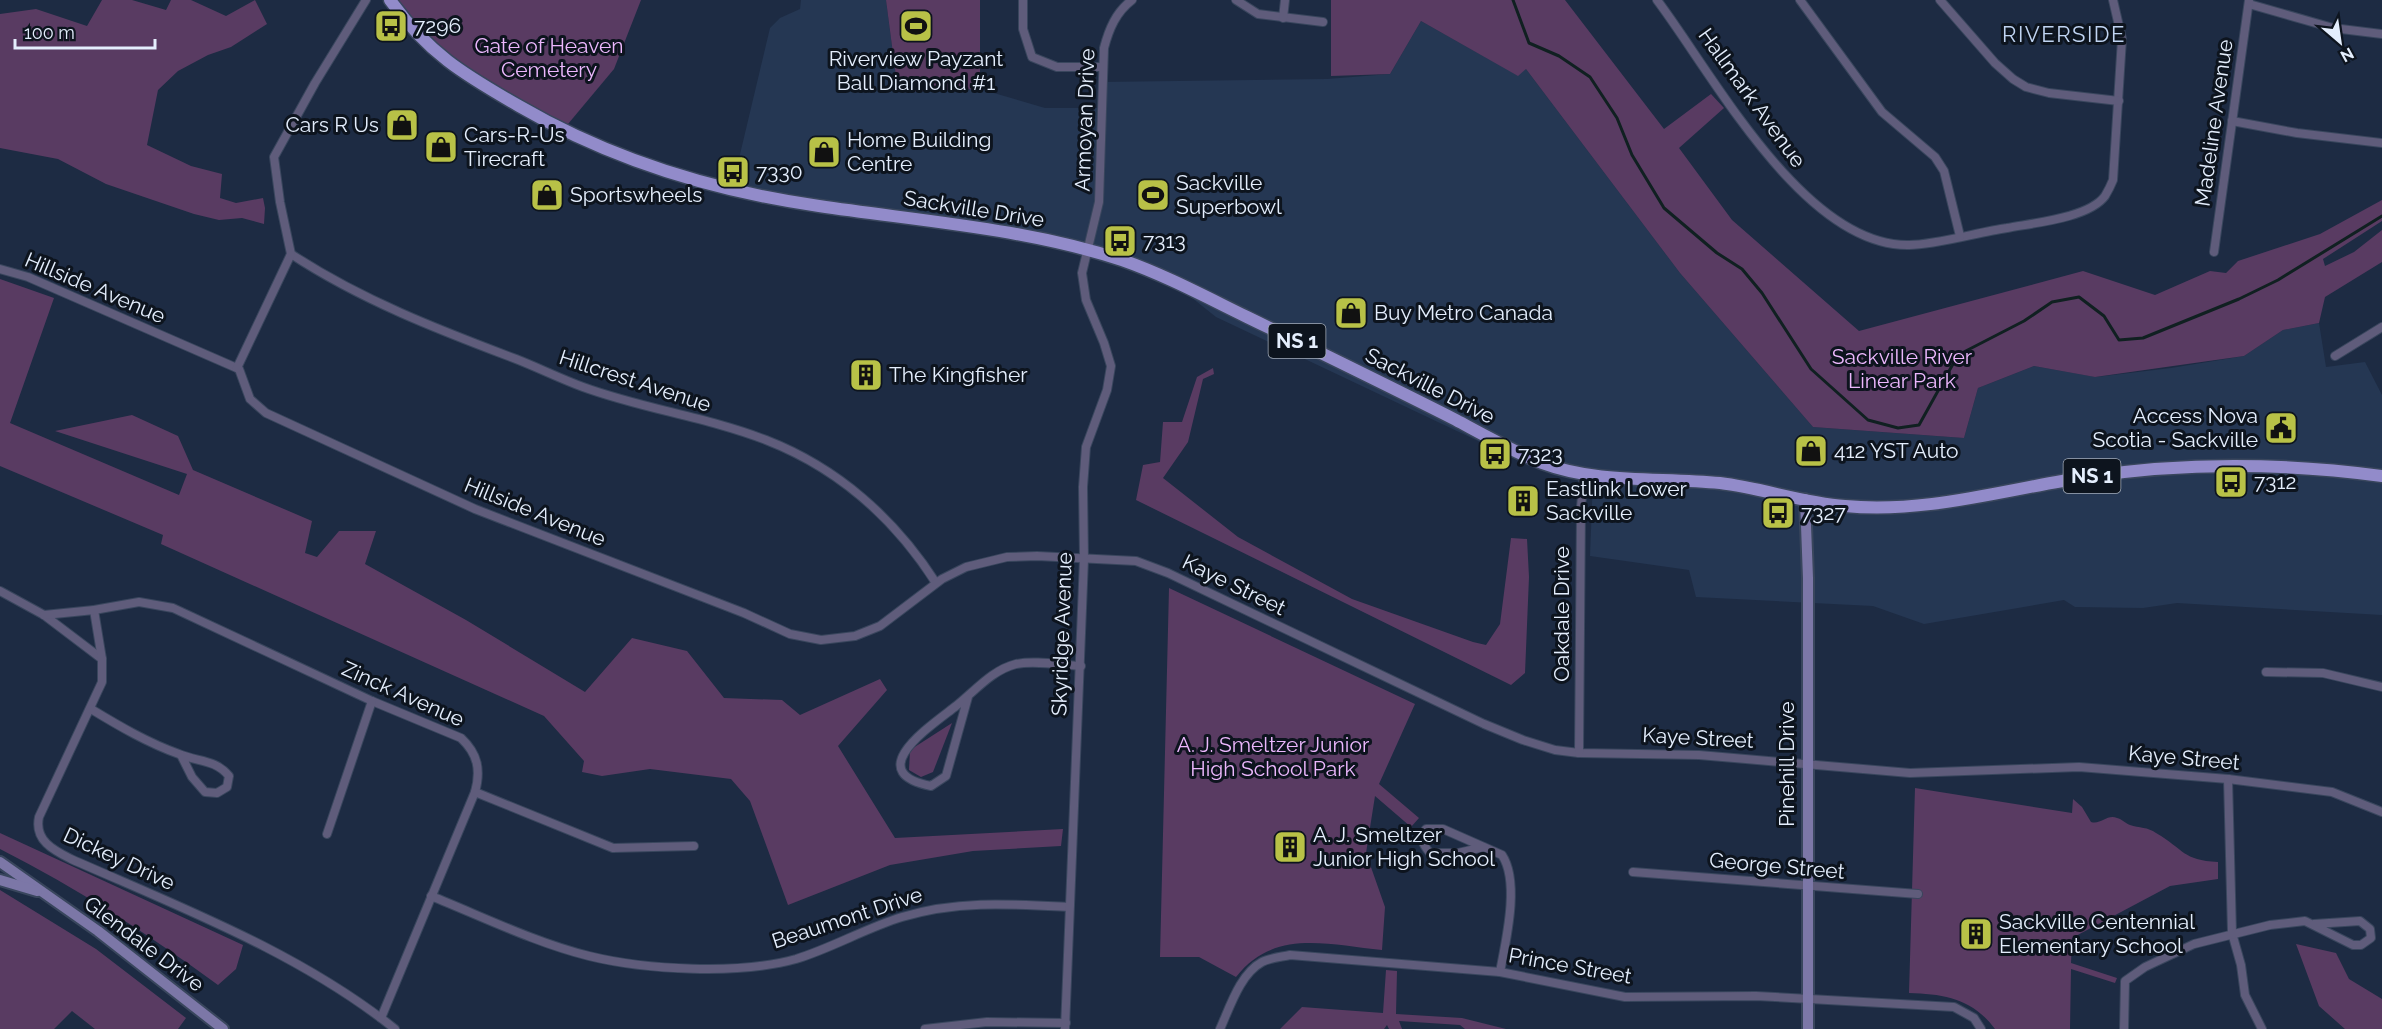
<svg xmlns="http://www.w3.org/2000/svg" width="2382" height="1029" viewBox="0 0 2382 1029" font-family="Raleway,sans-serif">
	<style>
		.built { fill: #253753 }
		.green { fill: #593b62 }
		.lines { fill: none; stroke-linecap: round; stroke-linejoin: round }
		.stream { stroke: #102021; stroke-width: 3 }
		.street-casing { stroke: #39465d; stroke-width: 10 }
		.secondary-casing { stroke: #39465d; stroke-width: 14 }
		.primary-casing { stroke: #39465d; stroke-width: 15 }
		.street { stroke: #5f5c7b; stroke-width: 8 }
		.secondary { stroke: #7c77a7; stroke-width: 10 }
		.primary { stroke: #928bca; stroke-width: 12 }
		.labels { text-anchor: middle; stroke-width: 6; stroke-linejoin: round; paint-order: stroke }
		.shield { fill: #0d141e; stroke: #a4adba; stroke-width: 1.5 }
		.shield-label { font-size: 20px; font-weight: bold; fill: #e4eefd }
		.poi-label { font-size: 21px; fill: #e4eefd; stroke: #0d141e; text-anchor: start }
		.park-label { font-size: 21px; fill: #ecb7fd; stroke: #0d141e }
		.street-label { font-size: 21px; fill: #e4eefd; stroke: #0d141e }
		.neighbourhood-label { font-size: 22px; letter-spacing: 1.5px; fill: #c0d4f2; stroke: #0d141e }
	</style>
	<rect width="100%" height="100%" fill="#1d2b43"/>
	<path class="built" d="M 801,0 L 886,0 L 898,92 L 980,89 L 1045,108 L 1100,108 L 1101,82 L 1327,79 L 1390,74 L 1421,21 L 1517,75 L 1526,69 L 1680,273 L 1813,427 L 1964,438 L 1978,388 L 2034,366 L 2096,377 L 2171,368 L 2244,356 L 2283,330 L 2319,323 L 2326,367 L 2365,362 L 2382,395 L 2382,615 L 2177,603 L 2143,608 L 2075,607 L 2064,600 L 1924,624 L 1873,606 L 1696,597 L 1689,570 L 1590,556 L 1593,478 L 1516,459 L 1216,317 L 1158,271 L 1074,246 L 732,188 L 770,28 L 780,18 L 800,9 Z"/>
	<g class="green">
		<path d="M 102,0 L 132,0 L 166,10 L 171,0 L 191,0 L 226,16 L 255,0 L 267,24 L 231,47 L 208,55 L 178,71 L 158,90 L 147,145 L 191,166 L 222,174 L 220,198 L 236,203 L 263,198 L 265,208 L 264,224 L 242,218 L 219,220 L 194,214 L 106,184 L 58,159 L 0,148 L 0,14 L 36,9 L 87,26 Z"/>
		<path d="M 390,0 L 641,0 L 614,69 L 563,130 L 450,65 Z"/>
		<path d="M 886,0 L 980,0 L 980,89 L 898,92 Z"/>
		<path d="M 1331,0 L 1565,0 L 1664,129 L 1711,94 L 1724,108 L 1679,148 L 1732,220 L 1859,331 L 2083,271 L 2155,295 L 2210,271 L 2226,273 L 2238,261 L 2320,234 L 2382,200 L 2382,221 L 2323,259 L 2325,266 L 2354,252 L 2382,230 L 2382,262 L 2325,297 L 2319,323 L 2283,330 L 2244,356 L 2095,377 L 2034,366 L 1978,388 L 1964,438 L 1813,427 L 1680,273 L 1526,69 L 1518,76 L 1421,21 L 1390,74 L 1331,76 Z"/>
		<path d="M 0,279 L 54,298 L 10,423 L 179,495 L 187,474 L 55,431 L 132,415 L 178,436 L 193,470 L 312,521 L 305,553 L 317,557 L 339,531 L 376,531 L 365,564 L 466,620 L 585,692 L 632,638 L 687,651 L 724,698 L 782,700 L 800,715 L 880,679 L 887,690 L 838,746 L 895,838 L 1063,829 L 1061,846 L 973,851 L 890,865 L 788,905 L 750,801 L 731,779 L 650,769 L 602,776 L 582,772 L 584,761 L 544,716 L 161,544 L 163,535 L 0,466 Z"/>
		<path d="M 1213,368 L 1214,374 L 1203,379 L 1188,442 L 1163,478 L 1238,537 L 1352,599 L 1473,642 L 1486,645 L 1500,624 L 1511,538 L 1527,539 L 1529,577 L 1525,673 L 1511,685 L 1136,500 L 1143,465 L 1160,462 L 1163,422 L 1182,422 L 1197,377 Z"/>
		<path d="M 1169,588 L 1415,704 L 1379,784 L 1419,818 L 1411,827 L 1375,796 L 1366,853 L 1385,907 L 1382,950 C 1328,945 1274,928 1236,977 L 1199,957 L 1160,957 Z"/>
		<path d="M 952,723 L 933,772 L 921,777 L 909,770 L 910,750 Z"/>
		<path d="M 1915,788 L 2072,813 L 2073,799 L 2082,807 L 2091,822 C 2101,825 2107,814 2117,818 C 2122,819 2125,823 2130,825 C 2139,828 2148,827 2156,833 C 2185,850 2182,860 2218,862 L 2218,879 L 2170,886 L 2072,938 L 2071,963 L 2117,978 L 2115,983 L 2071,969 L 2070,1029 L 1995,1029 C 1973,999 1945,994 1909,993 Z"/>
		<path d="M 0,833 L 243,945 L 236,969 L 218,985 C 148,934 77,888 0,849 Z"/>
		<path d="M 0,890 L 96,949 L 186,1018 L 178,1029 L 95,1029 L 72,1011 L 54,1029 L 0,1029 Z"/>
		<path d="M 2296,944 L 2336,953 L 2349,979 L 2382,999 L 2382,1029 L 2345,1029 L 2319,1006 Z"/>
		<path d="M 1386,970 L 1397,971 L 1396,1014 L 1462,1018 L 1506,1029 L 1465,1029 L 1460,1025 L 1399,1021 L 1402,1029 L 1389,1029 L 1387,1025 L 1384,1029 L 1280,1029 L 1302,1007 L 1383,1013 Z"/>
	</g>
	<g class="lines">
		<path class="stream" d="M 1513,0 L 1529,43 L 1559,56 L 1590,77 L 1617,118 L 1632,155 L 1664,208 L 1717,253 L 1742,269 L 1762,293 L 1811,369 L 1868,420 L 1898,428 L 1919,425 L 1958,355 L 2024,321 L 2052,302 L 2079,297 L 2104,316 L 2119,340 L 2143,338 L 2239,299 L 2278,280 L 2382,216"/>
		<g class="street-casing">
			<g id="street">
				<path d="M 1023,0 L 1023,29 L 1032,57 L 1057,67 L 1102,67"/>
				<path d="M 1236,0 L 1258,14 L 1323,22"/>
				<path d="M 1657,0 C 1713,74 1804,247 1909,245 C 1936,245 1979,232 2007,228 C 2033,223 2089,218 2105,196 C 2108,191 2111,185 2113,180 L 2122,39 L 2113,0"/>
				<path d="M 1800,0 L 1882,112 L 1935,157 L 1944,171 L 1960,236"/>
				<path d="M 1940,0 L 1995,63 L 2013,79 L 2026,87 L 2049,93 L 2119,101"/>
				<path d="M 2249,4 L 2333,28 L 2382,34"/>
				<path d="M 1283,18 L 1285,0"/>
				<path d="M 2232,121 L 2297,133 L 2382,143"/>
				<path d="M 2214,252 L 2249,0"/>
				<path d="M 291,254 C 361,300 439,330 516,359 C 539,368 561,379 583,387 C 643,409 707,417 766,440 C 838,468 895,519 936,583"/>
				<path d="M 0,269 L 28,277 L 239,369 L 250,399 L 266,413 L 475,509 L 744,613 L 790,634 L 821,640 L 855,636 L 880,626 L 942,579 L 966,567 L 1007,557 L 1037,556 L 1136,561 L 1168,573 L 1484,724 L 1523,740 L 1555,750 L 1579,753 L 1699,755 L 1910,773 L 2079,767 L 2228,779 L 2332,792 L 2382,812"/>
				<path d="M 2335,356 L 2382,327"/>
				<path d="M 237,368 L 291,254 L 280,202 L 274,157 L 315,83 L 366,0"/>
				<path d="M 0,591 L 44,615 L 102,659"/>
				<path d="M 94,610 L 102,659 L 102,682 L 39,817 C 34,840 53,850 71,859 C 182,908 300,953 395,1029"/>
				<path d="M 44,615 L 94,610 L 139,602 L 173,608 L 372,701 L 461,738 C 478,754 481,770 475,792 L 381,1018"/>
				<path d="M 2266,672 L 2323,673 L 2382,687"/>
				<path d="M 968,697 L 946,776 L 931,786 C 860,772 932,725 956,706 C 975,691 992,670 1016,664 C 1036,660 1060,665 1081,666"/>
				<path d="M 91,709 C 119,726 148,743 179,754 C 198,762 215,759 229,776 L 227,787 L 217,793 L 205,792 L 192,777 L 181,755"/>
				<path d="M 1579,753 L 1581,507 L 1584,475"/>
				<path d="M 2228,779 L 2232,933 L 2241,965 L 2245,995 L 2262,1029"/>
				<path d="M 475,792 L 613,848 L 694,846"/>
				<path d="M 327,834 L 372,701"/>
				<path d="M 1484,847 L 1458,853 L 1430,853 C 1423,845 1419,838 1426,829 L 1443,829 L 1502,855 C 1520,882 1506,940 1500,972"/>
				<path d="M 1633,872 L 1918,894"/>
				<path d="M 431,896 C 481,916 536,943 589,956 C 646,970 739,975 796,959 C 832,948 866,928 902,917 C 957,900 1012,904 1069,907"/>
				<path d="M 925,1029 L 987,1022 L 1066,1023"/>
				<path d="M 1065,1029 L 1084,559 L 1083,487 L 1086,447 L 1107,390 L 1111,366 L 1104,343 L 1086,300 L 1082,273 L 1099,202 L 1104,48 C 1109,29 1116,12 1132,0"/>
				<path d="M 1220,1029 C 1230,1007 1240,974 1262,962 C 1269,958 1281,957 1290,955 L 1500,972 L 1625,997 L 1756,996 L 1954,1007 L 1974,1018 L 1981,1029"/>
				<path d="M 2124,1029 L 2125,981 L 2145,967 L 2194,944 L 2270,925 L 2305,921 L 2353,945 L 2361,945 L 2371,938 L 2370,929 L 2360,921 L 2314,924"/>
			</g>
		</g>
		<g class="secondary-casing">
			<g id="secondary">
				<path d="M 1805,499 L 1808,578 L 1808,1029"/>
				<path d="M 0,862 L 98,931 L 223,1029"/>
				<path d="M 0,880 L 37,891"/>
			</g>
		</g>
		<g class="primary-casing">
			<path id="primary" d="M 390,0 C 428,53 463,74 519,106 C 612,160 714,191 819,206 C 920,221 1024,228 1122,260 C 1165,275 1206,297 1247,317 C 1317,351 1387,385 1456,420 C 1484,435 1512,451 1542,463 C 1598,484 1660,477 1720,483 C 1762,488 1803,503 1845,506 C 1925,514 2007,489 2086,477 C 2184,462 2284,463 2382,476"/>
		</g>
		<use href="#street" class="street"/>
		<use href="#secondary" class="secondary"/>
		<use href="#primary" class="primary"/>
	</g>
	<defs>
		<g id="bus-square" transform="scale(1.725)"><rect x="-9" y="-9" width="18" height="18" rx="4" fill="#b8c147" stroke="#0d141e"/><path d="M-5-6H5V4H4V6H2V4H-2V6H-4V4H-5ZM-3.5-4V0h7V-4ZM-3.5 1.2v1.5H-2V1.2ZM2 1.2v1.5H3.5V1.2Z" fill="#111"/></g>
		<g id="stadium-square" transform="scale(1.725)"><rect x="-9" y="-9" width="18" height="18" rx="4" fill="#b8c147" stroke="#0d141e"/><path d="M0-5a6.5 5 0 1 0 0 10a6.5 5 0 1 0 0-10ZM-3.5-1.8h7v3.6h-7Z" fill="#111"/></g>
		<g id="shop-square" transform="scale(1.725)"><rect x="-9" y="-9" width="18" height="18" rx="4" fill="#b8c147" stroke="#0d141e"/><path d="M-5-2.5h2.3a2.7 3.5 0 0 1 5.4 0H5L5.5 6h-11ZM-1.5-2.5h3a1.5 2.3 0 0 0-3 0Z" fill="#111"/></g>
		<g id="building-square" transform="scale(1.725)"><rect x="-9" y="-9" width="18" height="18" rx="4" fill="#b8c147" stroke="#0d141e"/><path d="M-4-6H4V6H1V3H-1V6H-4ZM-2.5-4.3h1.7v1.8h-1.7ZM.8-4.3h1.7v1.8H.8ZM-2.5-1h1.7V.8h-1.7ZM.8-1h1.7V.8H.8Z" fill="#111"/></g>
		<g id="civic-square" transform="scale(1.725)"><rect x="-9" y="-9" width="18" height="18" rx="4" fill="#b8c147" stroke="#0d141e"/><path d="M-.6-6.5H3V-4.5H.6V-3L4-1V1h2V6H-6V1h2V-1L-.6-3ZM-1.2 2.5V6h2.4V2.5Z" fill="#111"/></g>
	</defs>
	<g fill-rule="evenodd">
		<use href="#bus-square" x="391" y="26"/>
		<use href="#stadium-square" x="916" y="26"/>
		<use href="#shop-square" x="402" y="125"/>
		<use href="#shop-square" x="441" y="147"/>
		<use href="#shop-square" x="824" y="152"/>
		<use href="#bus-square" x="733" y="172"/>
		<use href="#shop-square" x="547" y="195"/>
		<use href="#stadium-square" x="1153" y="195"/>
		<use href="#bus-square" x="1120" y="241"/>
		<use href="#shop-square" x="1351" y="313"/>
		<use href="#building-square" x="866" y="375"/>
		<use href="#civic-square" x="2281" y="428"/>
		<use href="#shop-square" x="1811" y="451"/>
		<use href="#bus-square" x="1495" y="454"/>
		<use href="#bus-square" x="2231" y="482"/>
		<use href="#building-square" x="1523" y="501"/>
		<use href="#bus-square" x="1778" y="513"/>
		<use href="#building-square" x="1290" y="847"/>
		<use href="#building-square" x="1976" y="934"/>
	</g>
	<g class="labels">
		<g class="shield">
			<rect x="1268.5" y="324" width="57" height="34" rx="4.5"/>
			<rect x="2063.5" y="459" width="57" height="34" rx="4.5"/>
		</g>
		<g class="shield-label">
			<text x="1297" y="348">NS 1</text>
			<text x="2092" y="483">NS 1</text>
		</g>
		<g class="poi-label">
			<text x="414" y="33">7296</text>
			<text x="916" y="66" text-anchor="middle">Riverview Payzant<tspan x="916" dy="24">Ball Diamond #1</tspan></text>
			<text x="379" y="132" text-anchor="end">Cars R Us</text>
			<text x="464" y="142">Cars-R-Us<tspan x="464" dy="24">Tirecraft</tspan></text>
			<text x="847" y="147">Home Building<tspan x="847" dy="24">Centre</tspan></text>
			<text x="756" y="179">7330</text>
			<text x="1176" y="190">Sackville<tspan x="1176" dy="24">Superbowl</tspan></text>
			<text x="570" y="202">Sportswheels</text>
			<text x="1143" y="248">7313</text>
			<text x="1374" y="320">Buy Metro Canada</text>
			<text x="889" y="382">The Kingfisher</text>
			<text x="2258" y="423" text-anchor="end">Access Nova<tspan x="2258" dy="24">Scotia - Sackville</tspan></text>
			<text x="1834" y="458">412 YST Auto</text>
			<text x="1518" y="461">7323</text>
			<text x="2254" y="489">7312</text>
			<text x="1546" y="496">Eastlink Lower<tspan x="1546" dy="24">Sackville</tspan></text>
			<text x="1801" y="520">7327</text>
			<text x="1313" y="842">A. J. Smeltzer<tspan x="1313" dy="24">Junior High School</tspan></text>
			<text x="1999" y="929">Sackville Centennial<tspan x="1999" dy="24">Elementary School</tspan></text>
		</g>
		<g class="park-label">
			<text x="549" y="53">Gate of Heaven<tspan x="549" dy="24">Cemetery</tspan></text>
			<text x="1902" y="364">Sackville River<tspan x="1902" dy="24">Linear Park</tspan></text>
			<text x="1273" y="752">A. J. Smeltzer Junior<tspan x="1273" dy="24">High School Park</tspan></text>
		</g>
		<g class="street-label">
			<text transform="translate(1752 98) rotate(54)" y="7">Hallmark Avenue</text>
			<text transform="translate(1085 120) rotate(-88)" y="7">Armoyan Drive</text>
			<text transform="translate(2214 123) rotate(-82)" y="7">Madeline Avenue</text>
			<text transform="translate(974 209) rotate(9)" y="7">Sackville Drive</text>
			<text transform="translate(95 288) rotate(23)" y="7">Hillside Avenue</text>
			<text transform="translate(635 381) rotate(18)" y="7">Hillcrest Avenue</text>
			<text transform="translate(1430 386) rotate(27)" y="7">Sackville Drive</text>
			<text transform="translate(535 512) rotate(22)" y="7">Hillside Avenue</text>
			<text transform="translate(1234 585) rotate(26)" y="7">Kaye Street</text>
			<text transform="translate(1562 614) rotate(-90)" y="7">Oakdale Drive</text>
			<text transform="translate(1062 634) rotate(-88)" y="7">Skyridge Avenue</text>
			<text transform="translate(403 694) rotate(24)" y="7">Zinck Avenue</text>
			<text transform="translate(1698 738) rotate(3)" y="7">Kaye Street</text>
			<text transform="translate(2184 758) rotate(5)" y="7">Kaye Street</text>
			<text transform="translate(1787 764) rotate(-90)" y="7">Pinehill Drive</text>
			<text transform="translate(119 859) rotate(25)" y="7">Dickey Drive</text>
			<text transform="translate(1777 866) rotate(5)" y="7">George Street</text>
			<text transform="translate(847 918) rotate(-18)" y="7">Beaumont Drive</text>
			<text transform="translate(144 944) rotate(37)" y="7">Glendale Drive</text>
			<text transform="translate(1570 966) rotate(10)" y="7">Prince Street</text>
		</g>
		<g class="neighbourhood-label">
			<text x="2064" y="42">RIVERSIDE</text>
		</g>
	</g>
	<g transform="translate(2340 42) rotate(151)" stroke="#0d141e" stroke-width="4.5" paint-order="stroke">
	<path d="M0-4.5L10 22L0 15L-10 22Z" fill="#e4eefd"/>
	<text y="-9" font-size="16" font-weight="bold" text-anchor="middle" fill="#e4eefd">N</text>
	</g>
	<path d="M15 39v9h140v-9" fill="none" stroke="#e4eefd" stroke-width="3"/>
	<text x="24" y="39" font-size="18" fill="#e4eefd" stroke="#0d141e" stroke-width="4.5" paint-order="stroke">100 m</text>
</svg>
